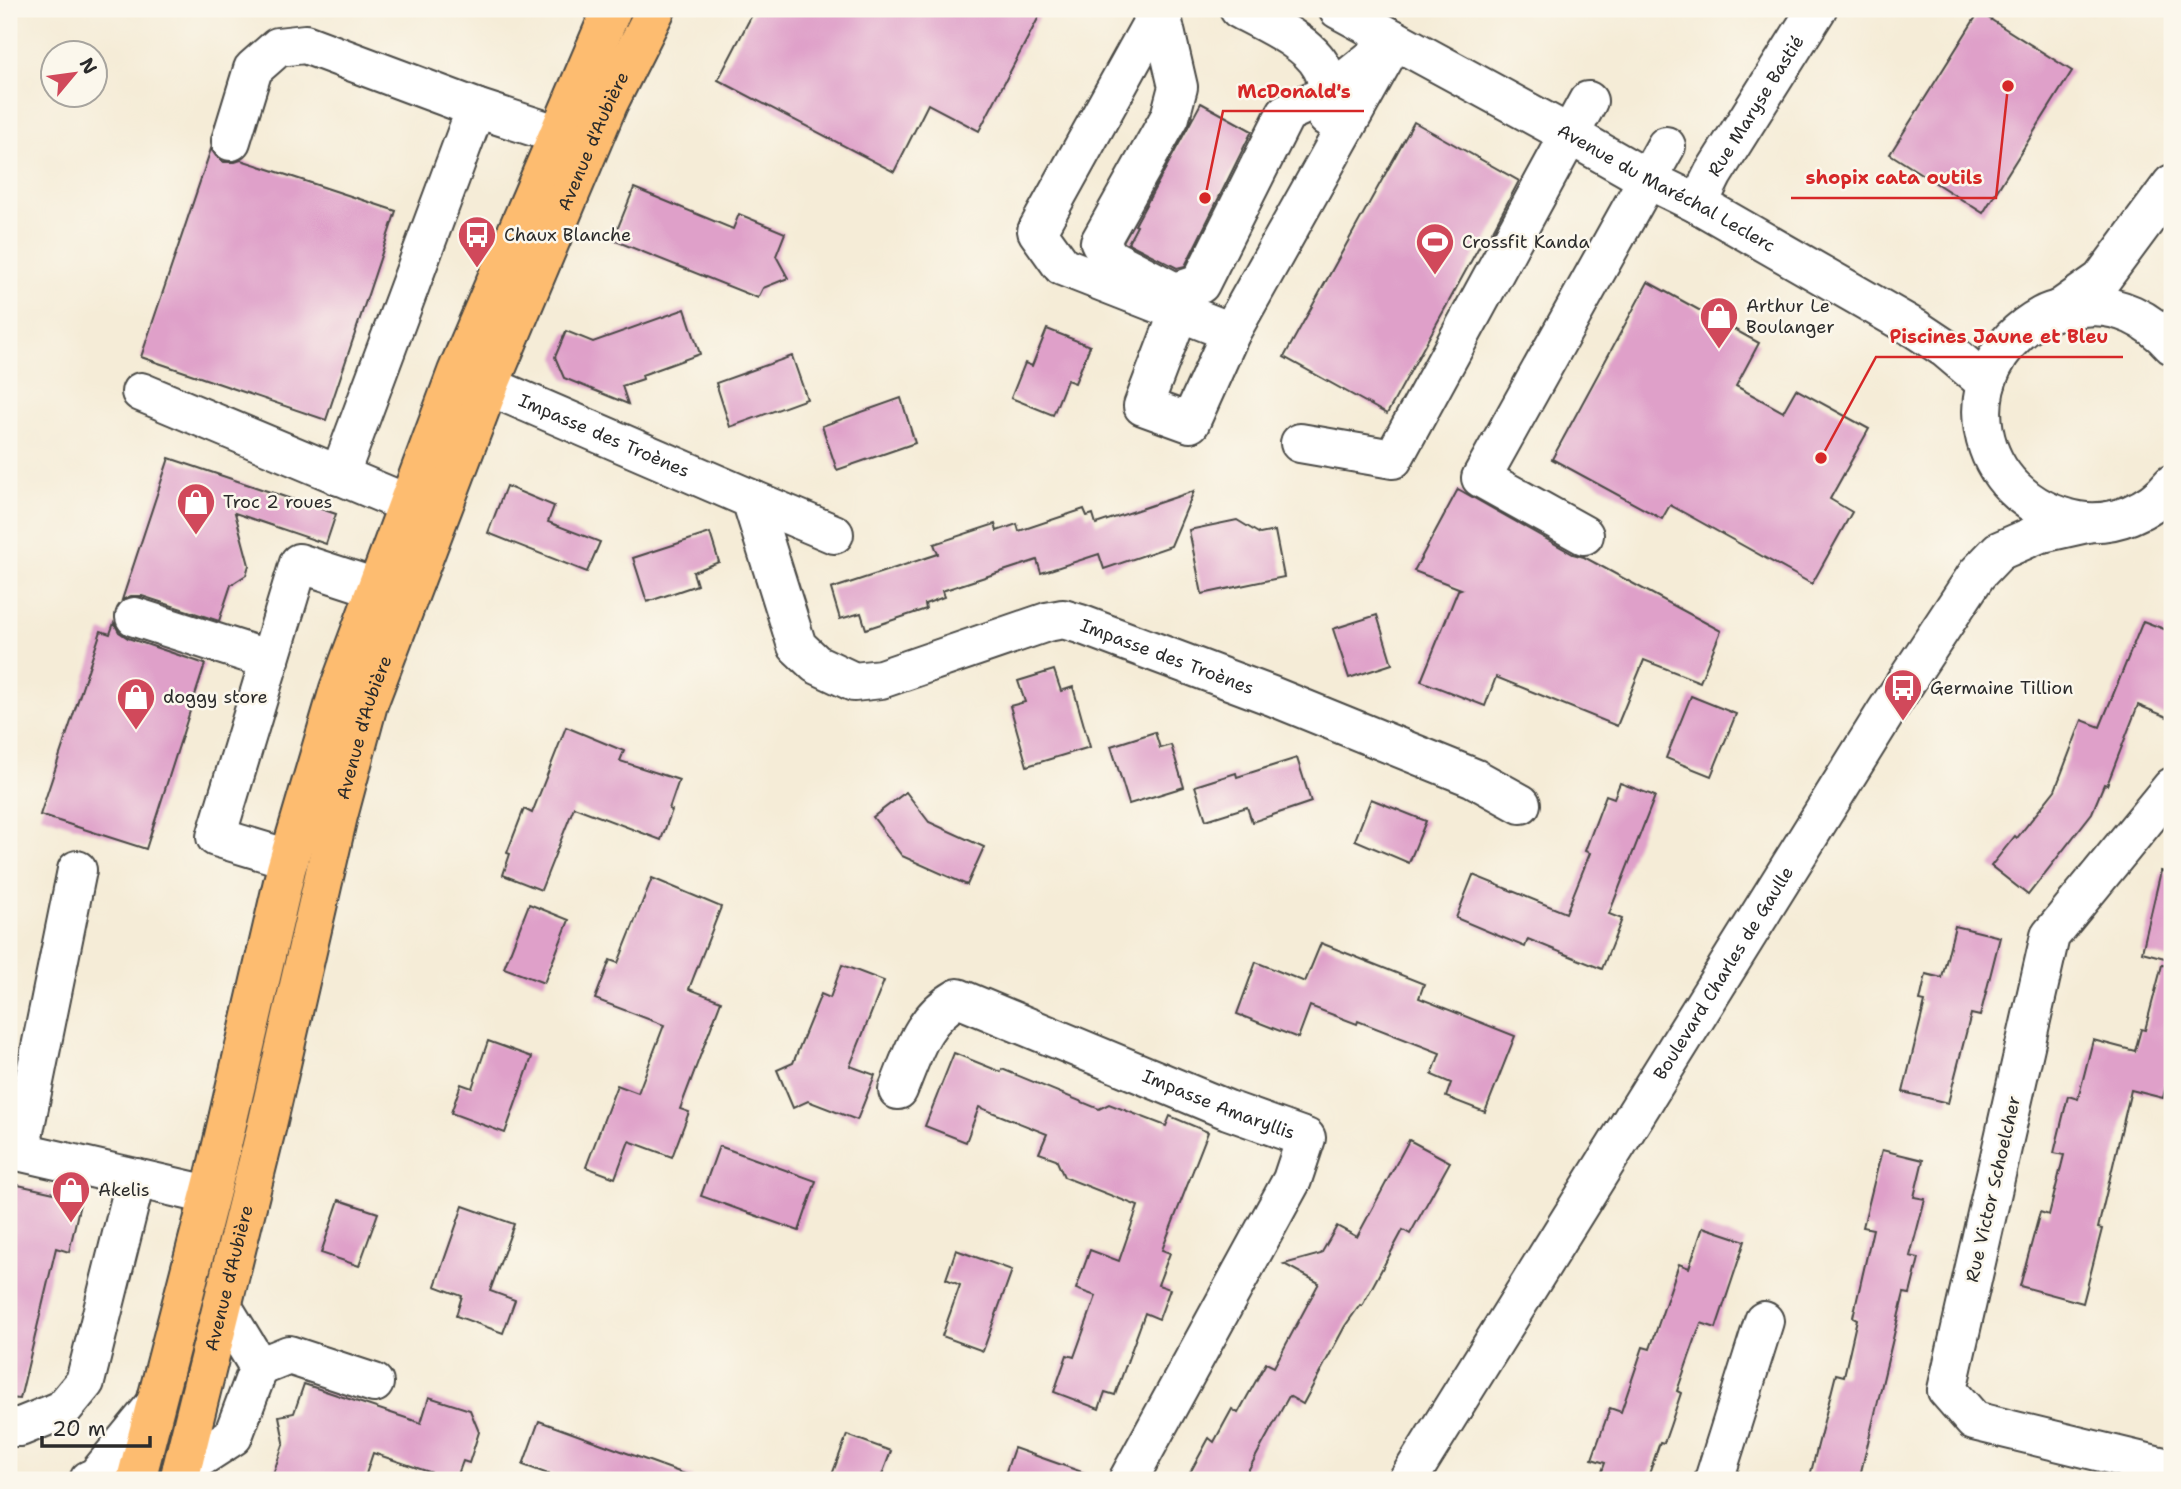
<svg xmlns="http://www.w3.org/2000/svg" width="2181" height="1489" viewBox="0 0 2181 1489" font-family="'Shantell Sans',sans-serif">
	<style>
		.building { fill: #dfa0c9 }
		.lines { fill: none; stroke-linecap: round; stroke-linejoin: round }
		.minor-casing { stroke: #494845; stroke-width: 42 }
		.major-casing { stroke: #494845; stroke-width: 42 }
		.minor { stroke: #fff; stroke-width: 38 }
		.major { stroke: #fdbc70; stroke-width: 38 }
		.labels { text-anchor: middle; stroke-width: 5; stroke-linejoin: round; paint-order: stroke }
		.street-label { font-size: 18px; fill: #2b2b2b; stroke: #fbf7ec }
		.poi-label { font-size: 18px; fill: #2b2b2b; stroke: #fbf7ec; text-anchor: start }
		.leader { fill: none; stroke: #d62828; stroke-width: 2.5 }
		.callout-dot { fill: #d62828; stroke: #fbf7ec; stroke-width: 2.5 }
		.callout-label { font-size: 19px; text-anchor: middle; font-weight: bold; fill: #d62828; stroke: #fbf7ec; stroke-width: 5; stroke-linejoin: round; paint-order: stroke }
	</style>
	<rect width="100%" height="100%" fill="#fbf7ec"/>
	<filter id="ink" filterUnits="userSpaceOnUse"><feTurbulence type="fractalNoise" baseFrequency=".0143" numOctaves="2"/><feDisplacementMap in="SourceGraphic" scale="14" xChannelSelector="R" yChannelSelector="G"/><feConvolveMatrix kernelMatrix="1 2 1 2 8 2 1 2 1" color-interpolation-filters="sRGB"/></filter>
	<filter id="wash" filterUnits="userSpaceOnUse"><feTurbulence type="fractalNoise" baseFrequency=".00686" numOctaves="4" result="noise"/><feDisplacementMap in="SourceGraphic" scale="28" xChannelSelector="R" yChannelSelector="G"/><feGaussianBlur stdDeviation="1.57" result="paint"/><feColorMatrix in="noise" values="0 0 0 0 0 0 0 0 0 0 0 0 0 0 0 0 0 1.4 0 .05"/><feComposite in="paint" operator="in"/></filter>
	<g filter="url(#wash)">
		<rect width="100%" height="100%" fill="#f5ecd7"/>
		<g id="blocks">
			<g class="building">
				<path d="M 755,9 L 1043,9 L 979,131 L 928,104 L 894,172 L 718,80 Z"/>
				<path d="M 1979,12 L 2072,71 L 1983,213 L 1890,154 Z"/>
				<path d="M 1201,103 L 1252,131 L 1185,266 L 1177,268 L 1128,243 L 1137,226 L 1135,225 Z"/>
				<path d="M 1414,122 L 1519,181 L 1485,245 L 1481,243 L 1387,414 L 1284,357 Z"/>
				<path d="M 211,149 L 216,156 L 224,162 L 235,162 L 241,160 L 396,211 L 326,420 L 141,357 Z"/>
				<path d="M 634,188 L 733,229 L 739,214 L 785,233 L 776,256 L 788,278 L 763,288 L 758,298 L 613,240 Z"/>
				<path d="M 1648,282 L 1759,343 L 1736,386 L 1783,412 L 1796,389 L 1869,429 L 1830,499 L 1852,512 L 1812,584 L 1670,505 L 1662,519 L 1552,459 Z"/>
				<path d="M 685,309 L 700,354 L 642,375 L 643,379 L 622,386 L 628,404 L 564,378 L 555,357 L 566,331 L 593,342 Z"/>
				<path d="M 1047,329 L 1090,346 L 1075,383 L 1067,380 L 1053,415 L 1011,398 L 1025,363 L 1032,366 Z"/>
				<path d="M 792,356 L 807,399 L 730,427 L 716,383 Z"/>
				<path d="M 901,398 L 915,443 L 837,470 L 822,426 Z"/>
				<path d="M 169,458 L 336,514 L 326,544 L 235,513 L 249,565 L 246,575 L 231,585 L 219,621 L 142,596 L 131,596 L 122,600 Z"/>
				<path d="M 506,486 L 554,506 L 548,522 L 600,542 L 587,572 L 488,533 Z"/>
				<path d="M 1458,489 L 1573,554 L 1584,557 L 1721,631 L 1700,682 L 1644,660 L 1617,726 L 1496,677 L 1485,706 L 1421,681 L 1458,590 L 1461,589 L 1414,571 Z"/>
				<path d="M 1194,491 L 1171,546 L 1104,569 L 1099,554 L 1041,573 L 1037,560 L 942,591 L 944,597 L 925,604 L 926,609 L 866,629 L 861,613 L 840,619 L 831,589 L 938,554 L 934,544 L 995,524 L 997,531 L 1017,524 L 1019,531 L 1084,509 L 1087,516 L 1093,514 L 1096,524 Z"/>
				<path d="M 1237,520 L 1260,534 L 1275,531 L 1284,577 L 1202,594 L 1189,530 Z"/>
				<path d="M 710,533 L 719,562 L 693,572 L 697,585 L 647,602 L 633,558 Z"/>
				<path d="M 1377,615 L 1392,664 L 1349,678 L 1333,629 Z"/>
				<path d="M 2143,621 L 2172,632 L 2172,719 L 2138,705 L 2107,785 L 2104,784 L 2092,813 L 2028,895 L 1991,866 L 2015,836 L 2017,838 L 2055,790 L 2082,720 L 2100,727 Z"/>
				<path d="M 114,623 L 119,632 L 128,638 L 205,664 L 146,849 L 40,815 L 101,631 L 110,634 Z"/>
				<path d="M 1054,670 L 1061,691 L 1073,687 L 1090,747 L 1027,766 L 1010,706 L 1025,702 L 1018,681 Z"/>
				<path d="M 1691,696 L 1736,714 L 1711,776 L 1666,758 Z"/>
				<path d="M 566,727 L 624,751 L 620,761 L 679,780 L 669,809 L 672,810 L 661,840 L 574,807 L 541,890 L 503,875 L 510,854 L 507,853 L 524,809 L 532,813 Z"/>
				<path d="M 1155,732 L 1160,748 L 1171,745 L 1184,787 L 1129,804 L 1111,746 Z"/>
				<path d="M 1297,758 L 1311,802 L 1252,822 L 1247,807 L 1206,820 L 1195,786 L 1236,773 L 1237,777 Z"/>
				<path d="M 1620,783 L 1655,796 L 1609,914 L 1622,919 L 1602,969 L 1528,939 L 1525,947 L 1456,918 L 1473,875 L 1566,913 L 1590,853 L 1585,851 L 1606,795 L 1614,798 Z"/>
				<path d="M 906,792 L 929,822 L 984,847 L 967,885 L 902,856 L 873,817 Z"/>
				<path d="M 1371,799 L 1426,821 L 1409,863 L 1355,840 Z"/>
				<path d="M 2161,871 L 2172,873 L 2172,960 L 2142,952 Z"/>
				<path d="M 652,878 L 721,907 L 689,989 L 721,1001 L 680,1109 L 689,1112 L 672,1157 L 629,1141 L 615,1178 L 586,1167 L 617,1085 L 638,1093 L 664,1025 L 595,999 L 610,960 L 618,963 Z"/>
				<path d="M 529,904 L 569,920 L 544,983 L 504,968 Z"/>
				<path d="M 1955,926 L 2000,937 L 1980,1016 L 1971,1014 L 1948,1103 L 1903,1092 L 1925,1002 L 1920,1001 L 1926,974 L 1942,978 Z"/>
				<path d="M 1321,943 L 1424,984 L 1419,998 L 1515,1036 L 1485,1112 L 1446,1097 L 1451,1083 L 1432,1075 L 1440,1053 L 1358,1021 L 1357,1024 L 1310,1006 L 1298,1038 L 1237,1014 L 1256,962 L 1305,982 Z"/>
				<path d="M 842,965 L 884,981 L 850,1066 L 875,1075 L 857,1120 L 808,1101 L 793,1108 L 777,1070 L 793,1063 L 821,994 L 830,998 Z"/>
				<path d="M 2162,965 L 2172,966 L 2172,1061 L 2163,1098 L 2131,1090 L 2098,1228 L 2102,1229 L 2083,1303 L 2020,1286 L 2040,1212 L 2049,1215 L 2064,1155 L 2054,1153 L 2068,1096 L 2078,1099 L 2093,1040 L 2135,1051 L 2141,1029 L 2145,1030 Z"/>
				<path d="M 488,1041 L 532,1057 L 505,1133 L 451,1113 L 461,1084 L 472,1088 Z"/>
				<path d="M 954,1053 L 1001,1072 L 1002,1069 L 1099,1109 L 1109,1104 L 1166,1126 L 1170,1116 L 1208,1132 L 1162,1250 L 1170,1253 L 1158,1285 L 1170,1289 L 1159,1319 L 1145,1313 L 1115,1395 L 1105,1392 L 1099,1409 L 1054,1392 L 1067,1355 L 1074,1357 L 1096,1296 L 1076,1289 L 1090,1250 L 1119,1261 L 1138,1206 L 1064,1177 L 1056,1159 L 1039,1153 L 1047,1134 L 979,1107 L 966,1142 L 925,1126 Z"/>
				<path d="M 1409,1140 L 1450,1162 L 1410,1234 L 1403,1230 L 1362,1306 L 1360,1305 L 1345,1326 L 1303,1404 L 1289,1396 L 1243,1480 L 1186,1480 L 1209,1438 L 1214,1442 L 1232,1409 L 1238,1413 L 1266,1363 L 1274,1367 L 1319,1283 L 1284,1264 L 1321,1254 L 1337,1226 L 1357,1237 Z"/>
				<path d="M 719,1146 L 816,1181 L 799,1231 L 701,1196 Z"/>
				<path d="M 1882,1150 L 1923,1160 L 1914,1197 L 1925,1199 L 1910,1256 L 1919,1258 L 1910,1294 L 1904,1293 L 1859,1480 L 1809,1480 L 1836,1374 L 1844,1376 L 1857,1319 L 1853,1317 L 1873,1229 L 1863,1227 Z"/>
				<path d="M 9,1183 L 81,1199 L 69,1252 L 56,1248 L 20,1399 L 9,1398 Z"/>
				<path d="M 339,1200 L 378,1213 L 359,1266 L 321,1253 Z"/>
				<path d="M 463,1206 L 514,1224 L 490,1291 L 515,1300 L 503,1333 L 456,1316 L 462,1296 L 435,1286 Z"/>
				<path d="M 1703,1227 L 1745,1241 L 1716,1328 L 1701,1323 L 1677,1391 L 1681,1393 L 1670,1426 L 1664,1443 L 1660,1442 L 1647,1480 L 1599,1480 L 1605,1463 L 1592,1459 L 1610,1408 L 1621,1412 L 1643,1347 L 1650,1349 L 1679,1264 L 1689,1268 Z"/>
				<path d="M 956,1250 L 1012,1270 L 983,1351 L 942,1336 L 960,1285 L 946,1279 Z"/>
				<path d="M 304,1384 L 421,1423 L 429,1397 L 470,1410 L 479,1432 L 469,1463 L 463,1461 L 456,1480 L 453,1480 L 373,1453 L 364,1480 L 271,1480 L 284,1442 L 279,1416 L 294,1413 Z"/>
				<path d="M 539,1421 L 693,1477 L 693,1480 L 565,1480 L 523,1465 Z"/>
				<path d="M 847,1435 L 891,1451 L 880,1480 L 830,1480 Z"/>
				<path d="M 1014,1448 L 1093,1476 L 1092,1480 L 1003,1480 Z"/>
			</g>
		</g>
	</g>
	<g filter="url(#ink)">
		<use href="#blocks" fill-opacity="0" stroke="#494845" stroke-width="2"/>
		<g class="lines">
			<g class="minor-casing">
				<g id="minor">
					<path d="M 1160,9 L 1178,87 L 1170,117 L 1100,242 L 1110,258 L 1175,292 L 1200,284 L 1286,113 L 1328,94 L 1395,40"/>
					<path d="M 1160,9 L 1037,231 L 1062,266 L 1231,332"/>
					<path d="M 1239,9 C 1265,23 1309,42 1322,68 C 1330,83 1328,101 1327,117"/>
					<path id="s1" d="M 1338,9 L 1570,135 L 1649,180 L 1698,204 L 1916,329 L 1946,349 L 1986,383"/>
					<path d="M 476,108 L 590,145"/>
					<path d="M 231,141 L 253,69 L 278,47 L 305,44 L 476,108 L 339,476"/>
					<path id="s2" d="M 1698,204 L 1713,174 L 1817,9"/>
					<path d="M 2060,309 L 2101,280 L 2172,184"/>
					<path d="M 1179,312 L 1143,406 L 1190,423 L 1231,332 L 1385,57"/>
					<path d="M 2172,345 C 2150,320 2117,302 2083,307 C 2069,308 2055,309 2042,316 C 1946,369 1971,501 2078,521 C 2112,527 2151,511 2172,484"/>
					<path id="s3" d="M 459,373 L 751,499 L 797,646 L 816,664 L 854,682 L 881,679 L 1047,622 L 1063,619 L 1080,624 L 1272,696 L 1474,778 L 1521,804"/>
					<path d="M 141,392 L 408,504 L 438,513"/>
					<path d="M 1300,443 L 1393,459 L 1588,101"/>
					<path d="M 751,499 L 834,534"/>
					<path d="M 1584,535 L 1481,478 L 1666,146"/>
					<path d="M 135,617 L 270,660"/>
					<path d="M 2172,787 L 2050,936 L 1947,1390 L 1974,1421 L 2172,1469"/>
					<path d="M 289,859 L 216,837 L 299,563 L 376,588"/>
					<path id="s4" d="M 898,1090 C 913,1054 921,1019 958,998 L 1228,1110 L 1306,1138 L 1292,1180 L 1128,1480"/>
					<path d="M 9,1149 L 209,1195"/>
					<path d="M 20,1151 L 77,870"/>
					<path d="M 259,1367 L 289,1355 L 374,1383"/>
					<path d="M 9,1427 L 20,1427 L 62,1410 L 85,1382 L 136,1178"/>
					<path d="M 182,1469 L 233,1436 L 259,1367 L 222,1306"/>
					<path d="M 89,1480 L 96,1477 L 154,1406"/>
					<path id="s5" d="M 1408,1480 L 1886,712 L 1977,574 L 1999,551 L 2038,534 L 2087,523"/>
					<path d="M 1714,1480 L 1764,1321"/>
				</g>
			</g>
			<g class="major-casing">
				<g id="major">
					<path d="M 136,1480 L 216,1171 L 286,869 L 339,689 L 457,372 L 612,9"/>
					<path id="s6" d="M 179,1480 L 267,1125 L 338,816 L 368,704 L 489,386 L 608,104 L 656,9"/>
				</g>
			</g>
			<use href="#minor" class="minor"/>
			<use href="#major" class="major"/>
		</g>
	</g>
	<defs>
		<g id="bus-pin" transform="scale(2.0125)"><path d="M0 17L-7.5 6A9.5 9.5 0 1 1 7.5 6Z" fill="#d1495b" stroke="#fbf7ec"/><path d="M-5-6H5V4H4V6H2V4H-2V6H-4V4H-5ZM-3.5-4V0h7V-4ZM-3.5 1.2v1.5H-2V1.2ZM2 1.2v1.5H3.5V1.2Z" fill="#fff"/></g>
		<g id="stadium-pin" transform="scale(2.0125)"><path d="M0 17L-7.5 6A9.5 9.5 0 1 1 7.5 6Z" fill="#d1495b" stroke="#fbf7ec"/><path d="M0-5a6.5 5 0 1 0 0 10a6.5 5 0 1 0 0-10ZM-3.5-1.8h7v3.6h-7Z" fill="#fff"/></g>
		<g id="shop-pin" transform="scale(2.0125)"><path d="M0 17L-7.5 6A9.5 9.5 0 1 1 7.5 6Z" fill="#d1495b" stroke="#fbf7ec"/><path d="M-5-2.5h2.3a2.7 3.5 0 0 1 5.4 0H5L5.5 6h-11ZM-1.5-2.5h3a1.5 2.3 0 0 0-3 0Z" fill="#fff"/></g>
	</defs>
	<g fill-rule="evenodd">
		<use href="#bus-pin" x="477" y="235"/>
		<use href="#stadium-pin" x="1435" y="242"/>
		<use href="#shop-pin" x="1719" y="316"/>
		<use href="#shop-pin" x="196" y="502"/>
		<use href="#bus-pin" x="1903" y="688"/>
		<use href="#shop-pin" x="136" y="697"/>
		<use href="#shop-pin" x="71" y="1190"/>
	</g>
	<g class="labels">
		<g class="street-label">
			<text dy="6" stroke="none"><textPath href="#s2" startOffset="114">Rue Maryse Bastié</textPath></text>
			<text dy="6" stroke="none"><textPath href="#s6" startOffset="1405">Avenue d'Aubière</textPath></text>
			<text dy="6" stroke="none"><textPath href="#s1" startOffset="374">Avenue du Maréchal Leclerc</textPath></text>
			<text dy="6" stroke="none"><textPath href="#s3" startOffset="158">Impasse des Troènes</textPath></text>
			<text dy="6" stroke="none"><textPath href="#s3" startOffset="870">Impasse des Troènes</textPath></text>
			<text dy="6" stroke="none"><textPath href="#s6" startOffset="775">Avenue d'Aubière</textPath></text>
			<text dy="6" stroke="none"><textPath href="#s5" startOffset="597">Boulevard Charles de Gaulle</textPath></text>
			<text dy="6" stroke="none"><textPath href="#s4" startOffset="394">Impasse Amaryllis</textPath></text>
			<text transform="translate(1993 1189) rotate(-77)" y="6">Rue Victor Schoelcher</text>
			<text dy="6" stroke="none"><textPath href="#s6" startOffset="208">Avenue d'Aubière</textPath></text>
		</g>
		<g class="poi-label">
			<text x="504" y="241">Chaux Blanche</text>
			<text x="1462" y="248">Crossfit Kanda</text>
			<text x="1746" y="312">Arthur Le<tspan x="1746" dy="21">Boulanger</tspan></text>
			<text x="223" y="508">Troc 2 roues</text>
			<text x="1930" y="694">Germaine Tillion</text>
			<text x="163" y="703">doggy store</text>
			<text x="98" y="1196">Akelis</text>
		</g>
	</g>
	<path class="leader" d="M1205 198L1223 111H1364M2008 86L1996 198H1791M1821 458L1876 357H2123"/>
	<g class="callout-dot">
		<circle cx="1205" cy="198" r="7"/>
		<circle cx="2008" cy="86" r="7"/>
		<circle cx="1821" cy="458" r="7"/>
	</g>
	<g class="callout-label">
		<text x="1294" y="98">McDonald's</text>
		<text x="1894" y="184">shopix cata outils</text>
		<text x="1999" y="343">Piscines Jaune et Bleu</text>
	</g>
	<rect width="2181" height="1489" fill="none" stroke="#fbf7ec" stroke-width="35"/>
	<g transform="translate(74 74) rotate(61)"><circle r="33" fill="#fbf7ec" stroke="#a8a59f" stroke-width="2"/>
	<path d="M0-5L12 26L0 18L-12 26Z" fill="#d1495b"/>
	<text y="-10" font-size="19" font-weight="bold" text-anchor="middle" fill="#2b2b2b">N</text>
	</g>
	<path d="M42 1436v10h108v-10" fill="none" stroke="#2b2b2b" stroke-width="3.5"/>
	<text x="52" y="1436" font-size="21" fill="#2b2b2b" stroke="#fbf7ec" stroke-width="5" paint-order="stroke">20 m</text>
</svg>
